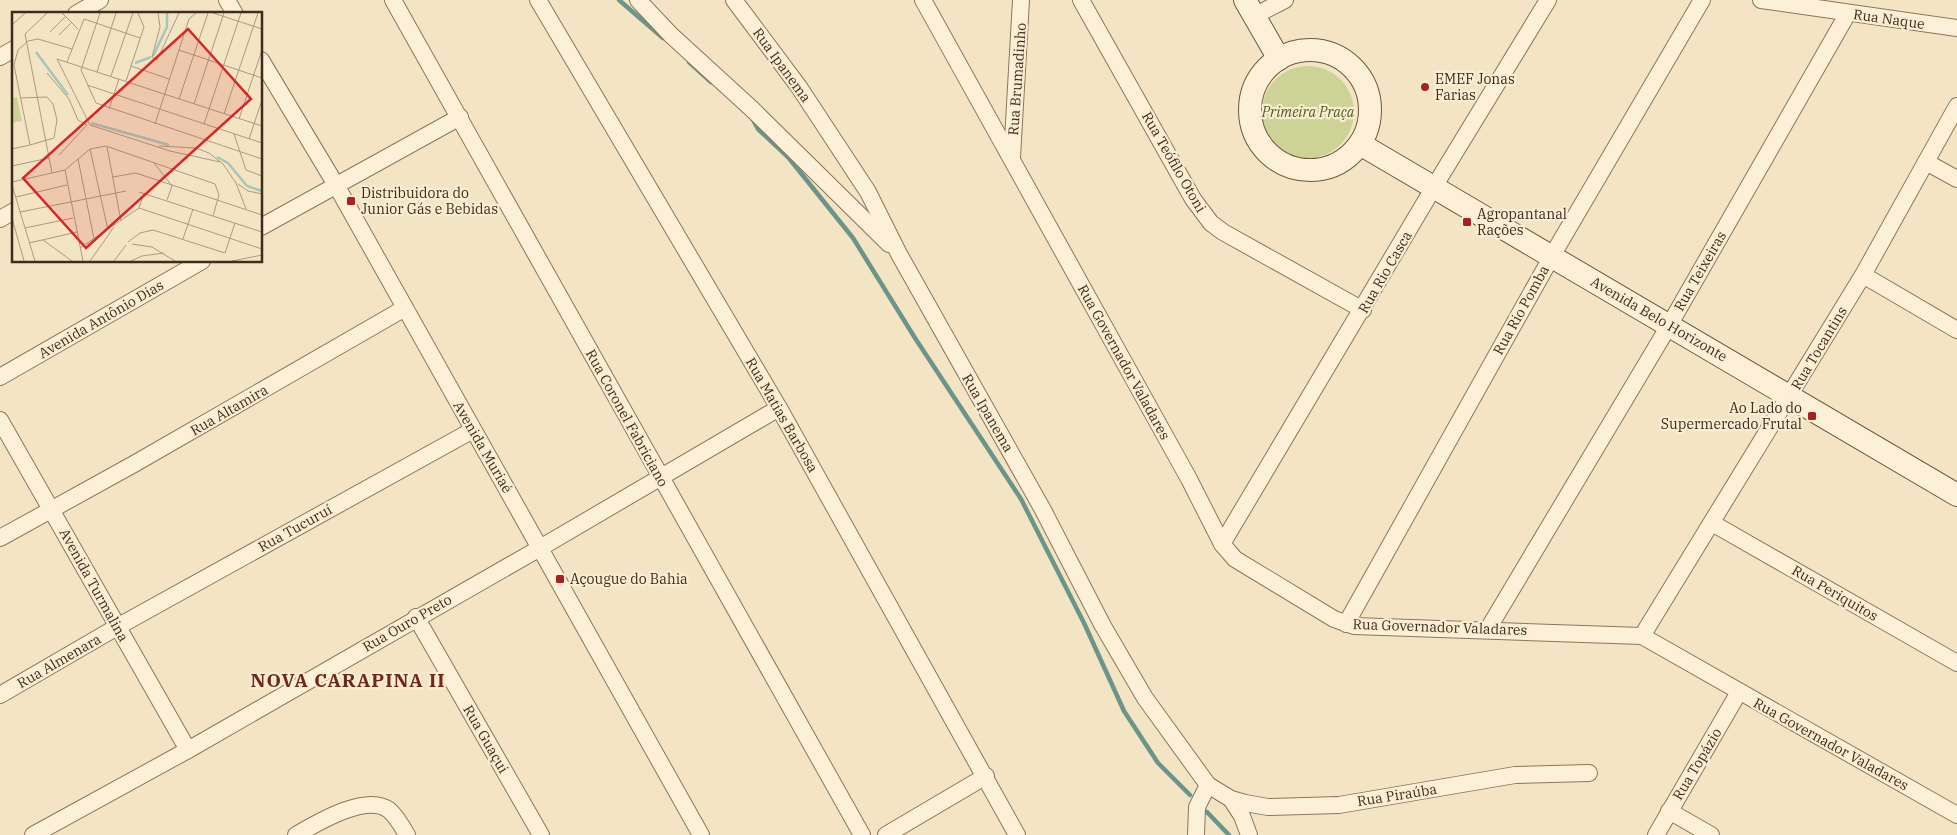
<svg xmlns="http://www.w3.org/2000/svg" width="1957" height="835" viewBox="0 0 1957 835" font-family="'IBM Plex Serif',serif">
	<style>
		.green { fill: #cdd396 }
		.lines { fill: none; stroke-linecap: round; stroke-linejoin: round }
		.stream { stroke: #6b958a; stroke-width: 4.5 }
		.street-casing { stroke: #907458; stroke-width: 18 }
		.secondary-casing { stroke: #72553b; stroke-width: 24 }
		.street { stroke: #fcf1d8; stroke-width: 16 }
		.secondary { stroke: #fcf1d8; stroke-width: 22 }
		.poi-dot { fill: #a62125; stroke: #f9eed4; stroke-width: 2 }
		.labels { text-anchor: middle; stroke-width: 4.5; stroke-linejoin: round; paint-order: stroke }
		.street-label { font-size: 14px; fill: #3e2c1d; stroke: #f9eed4 }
		.poi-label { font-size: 14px; fill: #3e2c1d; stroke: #f9eed4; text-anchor: start }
		.park-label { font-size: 14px; font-style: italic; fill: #505d22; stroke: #f9eed4 }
		.district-label { font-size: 19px; font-weight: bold; letter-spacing: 1px; fill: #702818; stroke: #f9eed4 }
		.inset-river { fill: none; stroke: #a6c6bb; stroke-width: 2.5 }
		.inset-road { fill: none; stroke: #ab9a81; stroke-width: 1 }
		.view { fill: #d62828; fill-opacity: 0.15; stroke: #d62828; stroke-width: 2.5 }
		.inset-edge { fill: none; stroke: #3e2c1d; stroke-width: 2.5 }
	</style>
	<rect width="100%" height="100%" fill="#f3e4c4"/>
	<circle class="green" cx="1308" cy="112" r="46"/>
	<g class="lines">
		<g class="stream">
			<path d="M 619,0 L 663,38"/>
			<path d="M 689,62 L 711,82"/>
			<path d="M 752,118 L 758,129 L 788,157 L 853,238 L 915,338 L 1021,499 L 1084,623 L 1124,711 L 1158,763 L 1190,795"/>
			<path d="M 1207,812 L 1229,835"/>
		</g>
		<g class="street-casing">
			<g id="street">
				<path d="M 227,0 L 235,14"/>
				<path d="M 393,0 L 862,835"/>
				<path d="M 538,0 L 779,408 L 1017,835"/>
				<path d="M 638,0 L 671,35 L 753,110 L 889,244"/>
				<path d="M 734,0 L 799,87 L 868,192 L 899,254 L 1043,510 L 1103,626 L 1145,698 L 1208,785 L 1197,807 L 1196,835"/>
				<path d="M 923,0 L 1189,479 L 1222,544 L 1235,559 L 1334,619 L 1354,626 L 1642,636 L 1957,815"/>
				<path d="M 1081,0 L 1193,199 L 1211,223 L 1223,232 L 1363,310"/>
				<path d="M 1761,0 L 1957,28"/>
				<path d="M 76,14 L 100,0"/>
				<path d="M 1254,16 L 1285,0"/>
				<path d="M 0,57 L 14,49"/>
				<path d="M 261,60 L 336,185 L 701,835"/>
				<path d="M 1012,157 L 1021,0"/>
				<path d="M 1926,162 L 1957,179"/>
				<path d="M 0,219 L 14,211"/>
				<path d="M 261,227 L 460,117"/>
				<path d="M 1863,275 L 1957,330"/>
				<path d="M 0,377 L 202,261"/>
				<path d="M 0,420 L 188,750"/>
				<path d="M 1712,523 L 1957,663"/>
				<path d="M 0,538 L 134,464 L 405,308"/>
				<path d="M 1222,544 L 1434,187 L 1548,0"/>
				<path d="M 416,617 L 541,835"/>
				<path d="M 1346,624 L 1552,256 L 1702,0"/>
				<path d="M 1488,629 L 1670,324 L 1848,13"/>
				<path d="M 1642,636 L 1863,275 L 1957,106"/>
				<path d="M 0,695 L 117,627 L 473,430"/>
				<path d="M 1208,785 L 1231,799 L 1245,803 L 1268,807 L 1339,805 L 1515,775 L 1589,773"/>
				<path d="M 1231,799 L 1242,816 L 1249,835"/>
				<path d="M 1669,811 L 1711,835"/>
				<path d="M 33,835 L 188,750 L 540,548 L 779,408"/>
				<path d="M 296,835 C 317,823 366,793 389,810 C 397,817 402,826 407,835"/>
				<path d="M 886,835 L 986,776"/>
				<path d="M 1656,835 L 1739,692"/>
			</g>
		</g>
		<g class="secondary-casing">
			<g id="secondary">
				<path d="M 1245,0 L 1279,59"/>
				<circle cx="1310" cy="110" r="60"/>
				<path d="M 1360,144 L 1957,495"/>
			</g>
		</g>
		<use href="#street" class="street"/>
		<use href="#secondary" class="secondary"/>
	</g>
	<g class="poi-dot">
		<circle cx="1425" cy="87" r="5"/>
		<rect x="346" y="196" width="10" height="10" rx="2.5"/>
		<rect x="1462" y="217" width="10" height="10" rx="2.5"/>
		<rect x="1807" y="411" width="10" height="10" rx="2.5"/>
		<rect x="555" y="574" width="10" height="10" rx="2.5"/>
	</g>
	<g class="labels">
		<g class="street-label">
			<text transform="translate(1889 19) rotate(8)" y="5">Rua Naque</text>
			<text transform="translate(782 65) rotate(54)" y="5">Rua Ipanema</text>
			<text transform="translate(1017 79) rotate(-86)" y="5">Rua Brumadinho</text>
			<text transform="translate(1174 162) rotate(60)" y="5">Rua Teófilo Otoni</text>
			<text transform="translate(1700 271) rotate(-60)" y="5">Rua Teixeiras</text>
			<text transform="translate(1385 272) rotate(-60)" y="5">Rua Rio Casca</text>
			<text transform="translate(1521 310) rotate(-61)" y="5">Rua Rio Pomba</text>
			<text transform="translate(101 319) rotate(-30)" y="5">Avenida Antônio Dias</text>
			<text transform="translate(1659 319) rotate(30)" y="5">Avenida Belo Horizonte</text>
			<text transform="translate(1819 348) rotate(-59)" y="5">Rua Tocantins</text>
			<text transform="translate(1124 362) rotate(61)" y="5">Rua Governador Valadares</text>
			<text transform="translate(229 410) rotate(-30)" y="5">Rua Altamira</text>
			<text transform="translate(988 413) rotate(60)" y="5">Rua Ipanema</text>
			<text transform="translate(782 415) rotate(60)" y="5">Rua Matias Barbosa</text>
			<text transform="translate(627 418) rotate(61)" y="5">Rua Coronel Fabriciano</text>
			<text transform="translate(483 447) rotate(60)" y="5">Avenida Muriaé</text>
			<text transform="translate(295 528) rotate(-29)" y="5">Rua Tucuruí</text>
			<text transform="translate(94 585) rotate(61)" y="5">Avenida Turmalina</text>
			<text transform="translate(1835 593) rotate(30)" y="5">Rua Periquitos</text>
			<text transform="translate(407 623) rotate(-30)" y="5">Rua Ouro Preto</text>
			<text transform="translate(1440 627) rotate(2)" y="5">Rua Governador Valadares</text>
			<text transform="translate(59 661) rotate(-30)" y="5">Rua Almenara</text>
			<text transform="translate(486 739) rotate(60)" y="5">Rua Guaçui</text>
			<text transform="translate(1831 744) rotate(29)" y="5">Rua Governador Valadares</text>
			<text transform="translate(1697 764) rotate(-59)" y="5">Rua Topázio</text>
			<text transform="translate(1397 795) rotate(-9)" y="5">Rua Piraúba</text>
		</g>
		<g class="poi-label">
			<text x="1435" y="84">EMEF Jonas<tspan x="1435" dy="16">Farias</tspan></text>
			<text x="361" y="198">Distribuidora do<tspan x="361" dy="16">Junior Gás e Bebidas</tspan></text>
			<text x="1477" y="219">Agropantanal<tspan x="1477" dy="16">Rações</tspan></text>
			<text x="1802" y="413" text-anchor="end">Ao Lado do<tspan x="1802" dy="16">Supermercado Frutal</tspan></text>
			<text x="570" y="584">Açougue do Bahia</text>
		</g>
		<g class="park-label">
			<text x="1308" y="117">Primeira Praça</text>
		</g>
		<g class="district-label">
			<text x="348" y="687">NOVA CARAPINA II</text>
		</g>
	</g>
	<g transform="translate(12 12)">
		<rect width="250" height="250" fill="#f3e4c4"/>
		<path d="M 5,85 L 10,109 L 0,111 L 0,86 Z" fill="#cdd396"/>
		<path class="inset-river" d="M 24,40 L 56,83M 141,44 L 155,15 L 155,1M 123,51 L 139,45M 79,111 L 157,133M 205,145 L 216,151 L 235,174 L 250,179"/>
		<path class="inset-road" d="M 35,1 L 13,22 L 40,161M 50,1 L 66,17M 88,1 L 69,58 L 84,91 L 250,147M 146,1 L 148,15 L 140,45 L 145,48 L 167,1M 201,1 L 250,17M 0,13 L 13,1M 38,20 L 54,4M 47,23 L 59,11M 167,38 L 250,66M 45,47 L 250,114M 45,47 L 78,113 L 158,139 L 208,150M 55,50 L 72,7 L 128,26M 119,54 L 157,67M 85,60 L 104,1M 35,61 L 57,87 L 66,108 L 75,113M 99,64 L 121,1M 114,69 L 132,15 L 126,1M 75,73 L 250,131M 8,86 L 35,85 L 41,92 L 45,108 L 42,126 L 18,133M 167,87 L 196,1M 182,92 L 212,1M 97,97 L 107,67M 212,102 L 246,1M 227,107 L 250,38M 143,112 L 177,7 L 184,1M 192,112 L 229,1M 222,122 L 234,158 L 250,164M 237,127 L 250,88M 147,134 L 184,136 L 197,141 L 211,152 L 224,171 L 234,197M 95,135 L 109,209M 0,137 L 18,133 L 2,53 L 6,38 L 16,29 L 26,27 L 60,37M 78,137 L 96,218M 47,143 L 75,113M 66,147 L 82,227M 142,151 L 160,174 L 155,188M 0,154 L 37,146M 53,158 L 71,249M 101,165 L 124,161 L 250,203M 0,170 L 53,158 L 78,137 L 94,134 L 203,172 L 207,183 L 201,204M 226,172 L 236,179 L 250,182M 0,173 L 23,249M 127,180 L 250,220M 4,185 L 55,173M 127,196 L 250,237M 8,200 L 114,179M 0,206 L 12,249M 13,216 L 61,206M 171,227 L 181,197M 31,228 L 60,249M 116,230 L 128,221 L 141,218 L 213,241 L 223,211M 17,231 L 65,220M 120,232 L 140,235 L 163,249M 68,236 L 127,196 L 132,181M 78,249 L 102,215M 102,249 L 114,233M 119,249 L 130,244 L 152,241M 220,249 L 250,243"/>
		<path class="view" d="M 176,17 L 239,87 L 74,236 L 11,166 Z"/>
		<rect width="250" height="250" class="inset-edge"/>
	</g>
</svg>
